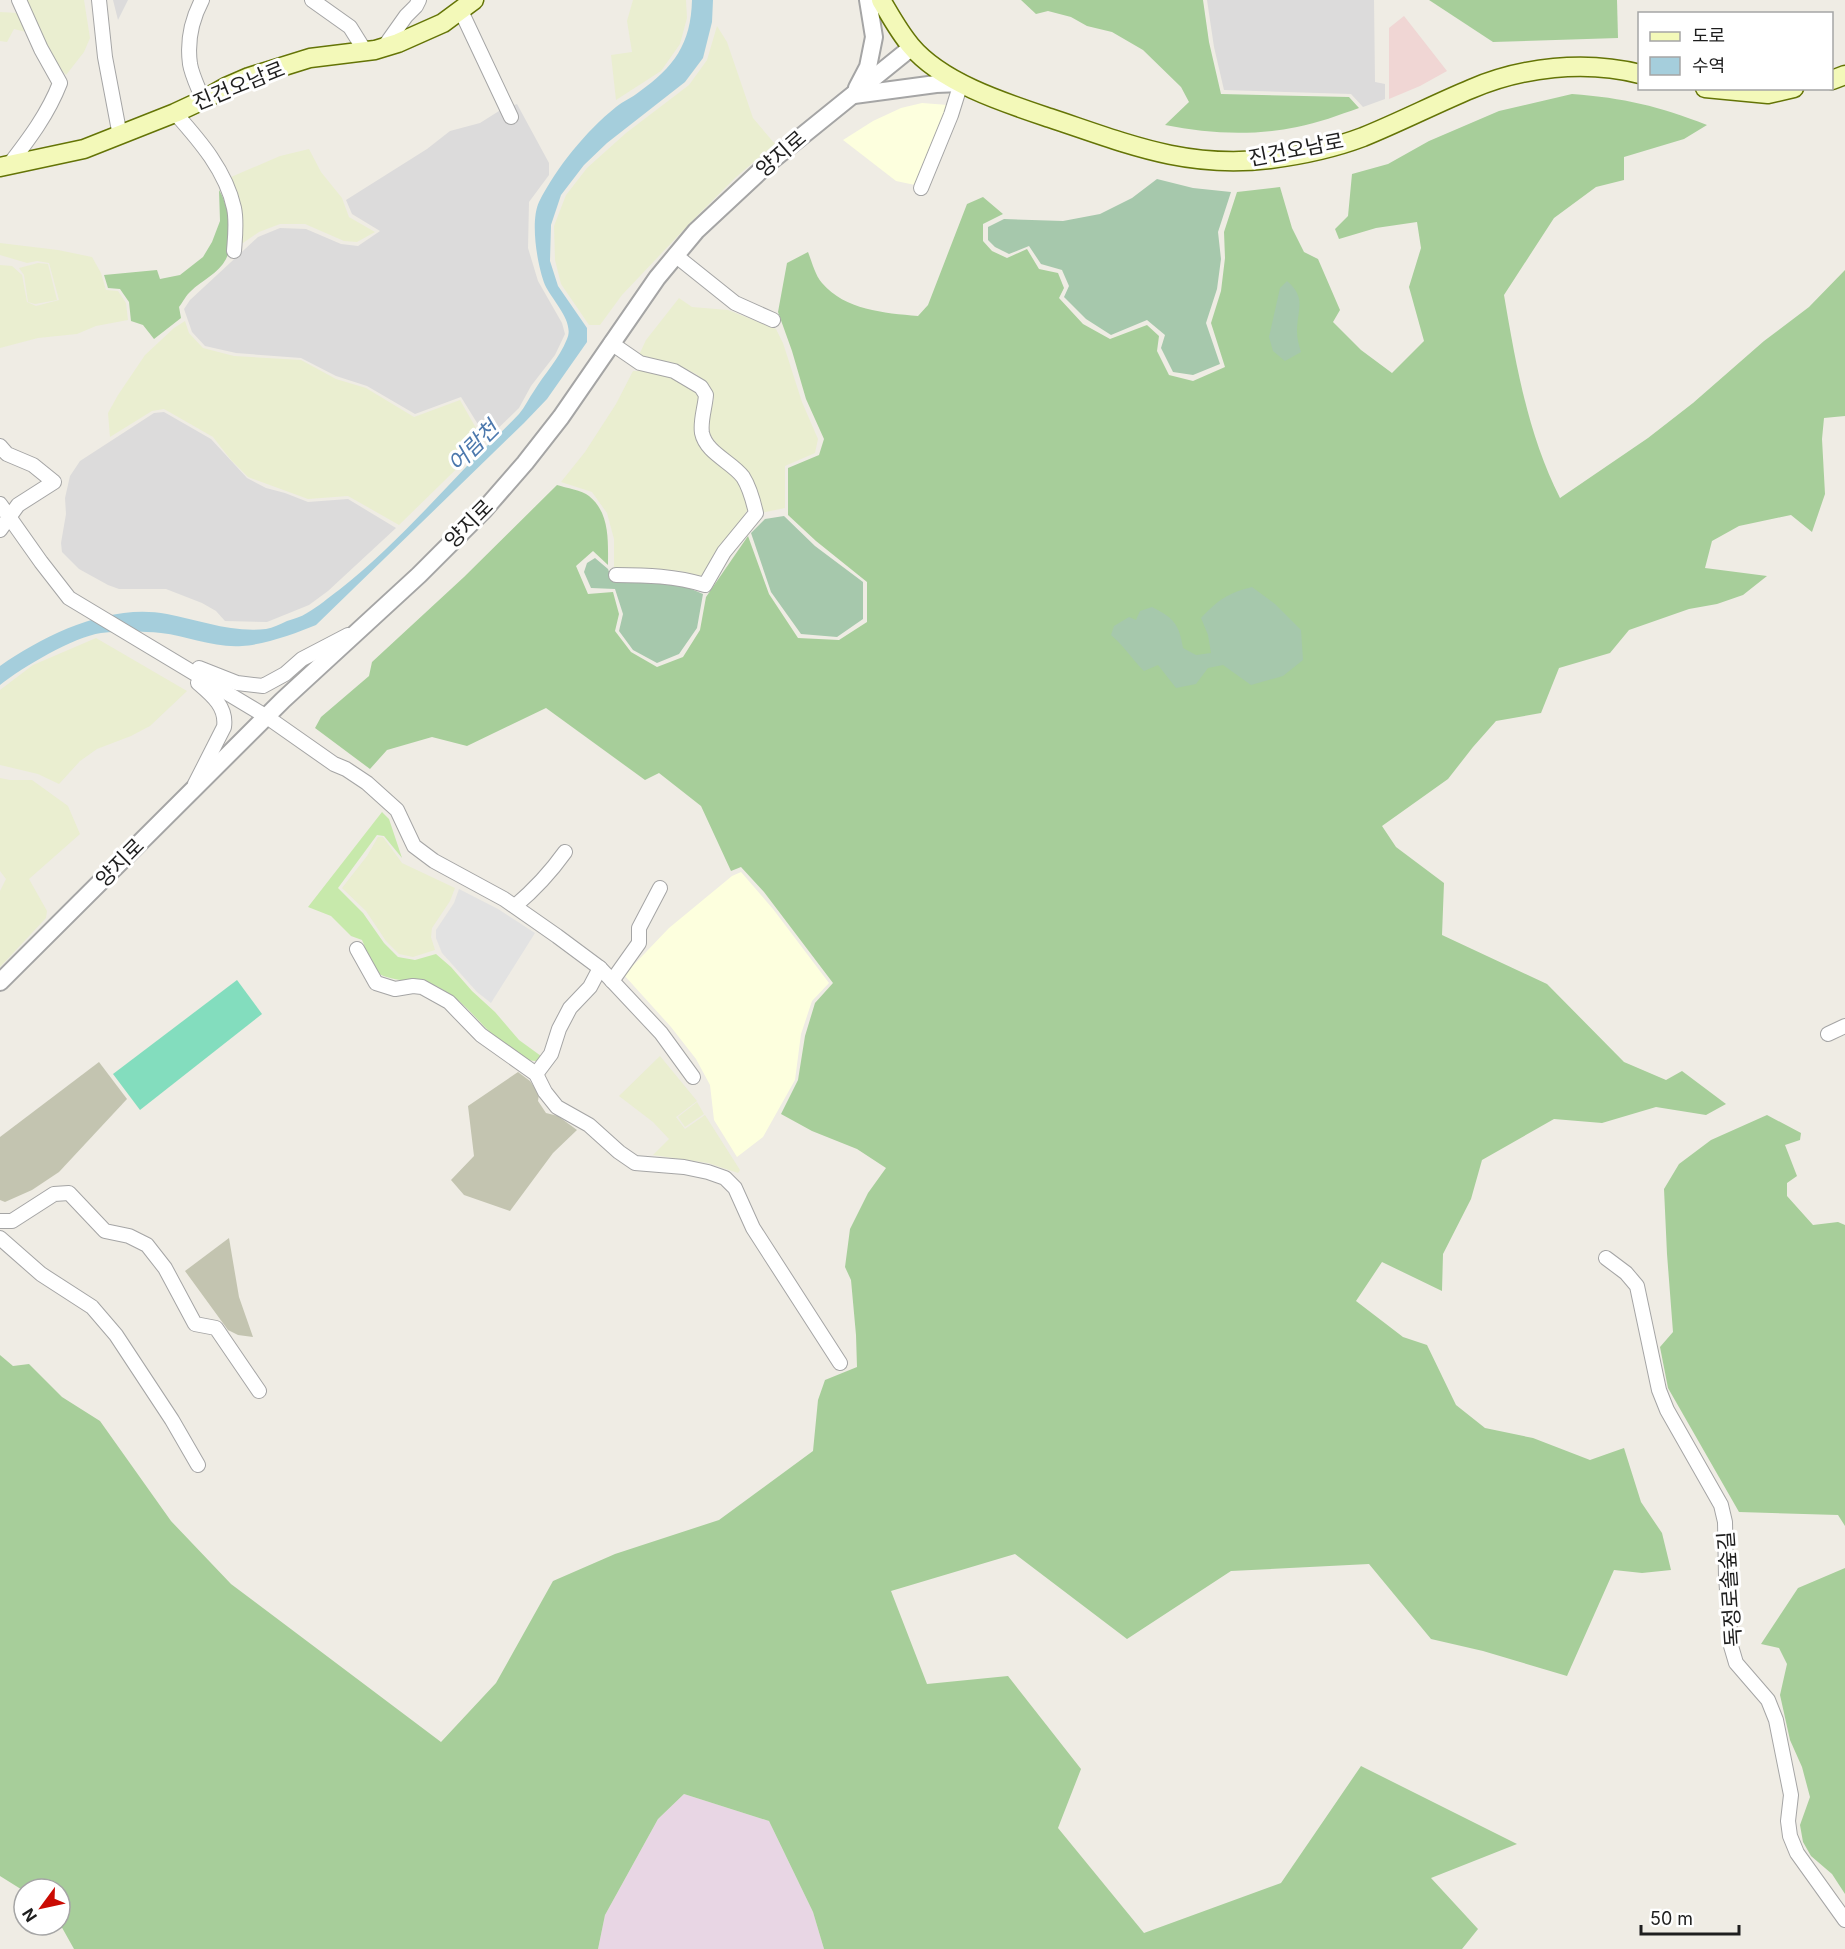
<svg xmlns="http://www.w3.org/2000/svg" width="1845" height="1949" viewBox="0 0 1845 1949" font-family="Inter,'Noto Sans KR',sans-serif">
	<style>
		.residential { fill: #dcdbdb }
		.commercial { fill: #f0d6d4 }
		.industrial { fill: #e8d6e4 }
		.education { fill: #fdffde }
		.construction { fill: #c3c4b0 }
		.farmland { fill: #eaeed0 }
		.grass { fill: #c7e9ab }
		.forest { fill: #a7ce9a }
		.cemetery { fill: #a6c8ac }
		.pitch { fill: #83ddbe }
		.parking { fill: #e2e2e2 }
		.water { fill: #a5cedc }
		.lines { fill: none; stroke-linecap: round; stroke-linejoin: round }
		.minor-casing { stroke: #a5a5a5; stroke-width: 16 }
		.tertiary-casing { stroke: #a5a5a5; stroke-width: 20 }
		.secondary-casing { stroke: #647406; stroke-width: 21 }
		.minor { stroke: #fff; stroke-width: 14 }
		.tertiary { stroke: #fff; stroke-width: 16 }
		.secondary { stroke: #f3f9b9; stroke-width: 18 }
		.labels { text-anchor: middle; stroke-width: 6; stroke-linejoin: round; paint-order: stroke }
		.street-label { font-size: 21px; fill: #1e1e1e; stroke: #fff }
		.water-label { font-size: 22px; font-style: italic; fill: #4c78ad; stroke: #fff }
	</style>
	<rect width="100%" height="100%" fill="#efece4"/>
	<g class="residential">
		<path d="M 113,0 L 128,0 L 118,20 Z"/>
		<path d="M 1207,0 L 1374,0 L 1375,82 L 1385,84 L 1385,99 L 1363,107 L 1351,94 L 1224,90 L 1214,47 Z"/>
		<path d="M 517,104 L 549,163 L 549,175 L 529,202 L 528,248 L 538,281 L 562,323 L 565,334 L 555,355 L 531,386 L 519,408 L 487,439 L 461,397 L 415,414 L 367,386 L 336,376 L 301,358 L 236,353 L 205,346 L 192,332 L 184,309 L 190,300 L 258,237 L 280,228 L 306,229 L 341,244 L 358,246 L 380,231 L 352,214 L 346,200 L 427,149 L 450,131 L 480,123 L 499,111 Z"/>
		<path d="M 164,412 L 211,439 L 247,478 L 266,488 L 285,493 L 308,502 L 348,499 L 396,528 L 328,591 L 309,605 L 267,622 L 225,621 L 216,611 L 202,603 L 166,589 L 119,589 L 108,585 L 79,569 L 62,552 L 61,543 L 66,514 L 65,498 L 70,476 L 80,461 L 154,413 Z"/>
	</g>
	<path class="commercial" d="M 1404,16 L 1447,71 L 1420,86 L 1389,99 L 1389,28 Z"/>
	<path class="industrial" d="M 684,1794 L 769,1821 L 813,1912 L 824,1949 L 598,1949 L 605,1915 L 658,1819 Z"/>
	<g class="education">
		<path d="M 922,103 L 948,105 L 915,185 L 896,181 L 843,140 L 873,121 L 901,108 Z"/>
		<path d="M 741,872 L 773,909 L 829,983 L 812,1001 L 801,1034 L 795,1080 L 763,1137 L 737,1157 L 714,1120 L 710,1085 L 696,1059 L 671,1027 L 624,975 L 669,928 L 732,876 Z"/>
	</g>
	<g class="construction">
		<path d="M 99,1062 L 127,1099 L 59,1172 L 32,1190 L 5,1202 L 0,1200 L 0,1137 Z"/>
		<path d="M 518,1072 L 530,1081 L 539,1094 L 538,1101 L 546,1113 L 558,1116 L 577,1130 L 553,1153 L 510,1211 L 464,1195 L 451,1180 L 474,1156 L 468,1106 Z"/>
		<path d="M 229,1238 L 239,1297 L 253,1337 L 238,1335 L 228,1330 L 185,1271 Z"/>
	</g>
	<g class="farmland">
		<path d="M 26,0 L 84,0 L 90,38 L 84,52 L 66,75 L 53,60 Z"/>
		<path d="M 633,0 L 686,0 L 687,18 L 680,44 L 661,71 L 616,100 L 611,55 L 632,52 L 627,21 Z"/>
		<path d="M 0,12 L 18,13 L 26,32 L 14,29 L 7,42 L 0,41 Z"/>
		<path d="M 717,26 L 727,42 L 753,118 L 775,144 L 735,178 L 694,219 L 622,295 L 600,325 L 589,325 L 561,284 L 555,260 L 554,226 L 566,195 L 587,168 L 626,133 L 689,85 L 707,60 Z"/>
		<path d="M 309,149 L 321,172 L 342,198 L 349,217 L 375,232 L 357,242 L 344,241 L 305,224 L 280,224 L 259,232 L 243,243 L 240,241 L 240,203 L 231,177 L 280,156 Z"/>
		<path d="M 0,243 L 58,250 L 92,257 L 101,273 L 106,290 L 118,291 L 126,303 L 128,320 L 96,326 L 77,334 L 38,338 L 0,348 L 0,265 L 12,266 L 22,275 L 27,302 L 36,306 L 59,300 L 49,263 L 37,261 L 27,263 L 0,255 Z"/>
		<path d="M 38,263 L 48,264 L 57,300 L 35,304 L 28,302 L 24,275 L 19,268 Z"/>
		<path d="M 679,298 L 692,307 L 728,310 L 776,329 L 783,343 L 802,402 L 818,439 L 815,453 L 785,466 L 785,508 L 761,513 L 710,434 L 709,417 L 714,399 L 709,385 L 696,374 L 674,363 L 639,355 L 646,340 Z"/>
		<path d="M 185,321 L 189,333 L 203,348 L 234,356 L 301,360 L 336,379 L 366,388 L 414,417 L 460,400 L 484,442 L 399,525 L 348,496 L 308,499 L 248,477 L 231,460 L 213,437 L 164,409 L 152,411 L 110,437 L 108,413 L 118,395 L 145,355 L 174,328 Z"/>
		<path d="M 633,371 L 648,371 L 672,377 L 689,385 L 698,395 L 700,404 L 695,425 L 737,478 L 745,494 L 748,508 L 740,524 L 711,567 L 702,576 L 680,571 L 650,568 L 614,569 L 614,539 L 607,513 L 592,492 L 561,482 L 585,452 L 616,404 Z"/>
		<path d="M 96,638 L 187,691 L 150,726 L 131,736 L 97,749 L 80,761 L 59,784 L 38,774 L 0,765 L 0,690 L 33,665 Z"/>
		<path d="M 0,778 L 10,780 L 32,780 L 68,806 L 80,834 L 29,879 L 47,911 L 46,918 L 0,967 L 0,891 L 6,879 L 0,871 Z"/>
		<path d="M 378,837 L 383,837 L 402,863 L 455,888 L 450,901 L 432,928 L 431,937 L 435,950 L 413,957 L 399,954 L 386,941 L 366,911 L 342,888 L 367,856 Z"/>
		<path d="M 660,1056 L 697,1101 L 676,1117 L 685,1129 L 705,1115 L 740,1170 L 738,1173 L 708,1163 L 653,1155 L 669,1139 L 653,1122 L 619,1096 Z"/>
		<path d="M 697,1102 L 704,1114 L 685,1127 L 678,1117 Z"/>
	</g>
	<path class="grass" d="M 382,812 L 389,819 L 402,858 L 384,836 L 377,835 L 338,888 L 363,913 L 384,943 L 398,957 L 415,960 L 436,954 L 451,967 L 472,991 L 495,1012 L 519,1040 L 541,1056 L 537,1061 C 511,1062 478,1017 459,1001 C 452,996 443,989 436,986 C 420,979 385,983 375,970 C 369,962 366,949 362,940 L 351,936 L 331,916 L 308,907 Z"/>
	<g class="forest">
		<path d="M 1021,0 L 1203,0 L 1209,42 L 1221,94 L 1349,97 L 1359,108 C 1339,115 1318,123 1297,127 C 1253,136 1209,134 1165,125 L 1189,102 L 1181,87 L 1143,50 L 1112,32 L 1087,26 L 1071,17 L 1048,11 L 1036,14 Z"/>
		<path d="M 1429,0 L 1617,0 L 1618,38 L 1493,42 Z"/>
		<path d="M 1572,94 C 1624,98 1659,106 1707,125 L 1684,139 L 1624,157 L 1624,180 L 1596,187 L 1554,218 L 1504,295 C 1516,365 1528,435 1560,498 L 1648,438 L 1693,403 L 1764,341 L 1809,307 L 1845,270 L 1845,416 L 1824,418 L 1822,439 L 1825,494 L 1812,532 L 1791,515 L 1739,526 L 1712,541 L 1705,568 L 1767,576 L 1743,595 L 1717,604 L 1689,609 L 1629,630 L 1610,653 L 1559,668 L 1541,713 L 1496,721 L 1473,747 L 1448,779 L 1382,826 L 1396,847 L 1444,883 L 1442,935 L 1547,984 L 1624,1062 L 1666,1080 L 1682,1071 L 1726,1104 L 1706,1115 L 1656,1107 L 1602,1123 L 1554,1119 L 1482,1160 L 1471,1199 L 1443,1254 L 1442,1291 L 1382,1262 L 1356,1301 L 1403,1337 L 1427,1345 L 1456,1405 L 1485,1428 L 1533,1438 L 1590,1460 L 1624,1448 L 1641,1502 L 1662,1533 L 1671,1570 L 1642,1573 L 1614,1570 L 1567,1676 L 1483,1651 L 1431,1639 L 1369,1564 L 1231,1571 L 1127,1639 L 1015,1554 L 891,1591 L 927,1684 L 1008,1676 L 1081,1769 L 1058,1828 L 1144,1933 L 1281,1883 L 1361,1766 L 1517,1844 L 1431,1878 L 1478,1929 L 1462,1949 L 824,1949 L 813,1912 L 769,1821 L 684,1794 L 658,1819 L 605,1915 L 598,1949 L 74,1949 L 60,1924 L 60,1889 L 24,1889 L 24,1891 L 0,1876 L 0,1355 L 13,1366 L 29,1364 L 62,1397 L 100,1421 L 171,1521 L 231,1584 L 441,1742 L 496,1683 L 553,1581 L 615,1554 L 719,1520 L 813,1451 L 818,1400 L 825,1380 L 857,1367 L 856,1335 L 851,1280 L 845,1267 L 850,1229 L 868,1193 L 886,1168 L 857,1149 L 812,1131 L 781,1114 L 798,1080 L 805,1036 L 815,1003 L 833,983 L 764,892 L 741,867 L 731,871 L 701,806 L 659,773 L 645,780 L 546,708 L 467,746 L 432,737 L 387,750 L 370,769 L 315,728 L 321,717 L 369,676 L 372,662 L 464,577 L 557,485 C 566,488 582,490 589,496 C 610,513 608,541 608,565 L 593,551 L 576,566 L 588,594 L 613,592 L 619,614 L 615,631 L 631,652 L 657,667 L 683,657 L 700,630 L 706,597 L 748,536 L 769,594 L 798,638 L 839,640 L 867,622 L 867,582 L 816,541 L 788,515 L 788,468 L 819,455 L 824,439 L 806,399 L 792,351 L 778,312 L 787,263 L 808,252 C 812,262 815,275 822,283 C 845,310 884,313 918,316 L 928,305 L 967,204 L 983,197 L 1003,214 L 983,224 L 983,241 L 992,251 L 1007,258 L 1027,249 L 1039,269 L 1058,273 L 1064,288 L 1059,298 L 1083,324 L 1110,339 L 1147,325 L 1159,336 L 1157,351 L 1169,375 L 1193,381 L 1225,367 L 1211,323 L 1221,291 L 1225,258 L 1224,232 L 1237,192 L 1280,187 L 1292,228 L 1304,252 L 1318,259 L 1340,310 L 1333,322 L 1361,350 L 1392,373 L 1424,341 L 1409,287 L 1421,248 L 1417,222 L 1376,228 L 1339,239 L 1335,229 L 1348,216 L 1352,174 L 1388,164 L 1429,141 L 1499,111 Z"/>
		<path d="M 219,190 C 229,206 235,242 226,259 C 219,273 201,281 191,291 C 186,295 183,302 179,307 L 181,318 L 154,339 L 143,325 L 131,321 L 129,302 L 120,289 L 108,288 L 104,275 L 157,270 L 160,279 L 180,275 L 203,257 L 212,242 L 220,221 Z"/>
		<path d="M 1767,1115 L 1801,1133 L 1800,1140 L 1785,1145 L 1797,1176 L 1787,1183 L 1787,1196 L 1813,1225 L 1838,1222 L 1845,1225 L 1845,1526 L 1838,1515 L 1739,1512 L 1668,1388 L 1660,1347 L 1673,1332 L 1667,1254 L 1664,1189 L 1679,1164 L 1711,1140 Z"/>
		<path d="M 1845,1568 L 1845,1894 L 1832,1874 L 1811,1856 L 1803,1842 L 1800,1825 L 1810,1797 L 1802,1767 L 1790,1740 L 1780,1695 L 1787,1664 L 1779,1648 L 1761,1644 L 1798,1588 Z"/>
	</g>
	<g class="cemetery">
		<path d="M 1157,179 L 1193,188 L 1231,192 L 1218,232 L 1221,259 L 1217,289 L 1206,323 L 1220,364 L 1193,375 L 1173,372 L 1161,348 L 1165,335 L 1147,320 L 1111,335 L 1086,319 L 1064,297 L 1069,286 L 1062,270 L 1041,264 L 1029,246 L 1009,254 L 995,247 L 988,240 L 988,227 L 1004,219 L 1063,221 L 1100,214 L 1132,198 Z"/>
		<path d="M 1287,281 C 1307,298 1297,309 1297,332 C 1297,339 1299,345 1301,352 L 1285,361 L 1273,351 L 1269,337 L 1280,288 Z"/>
		<path d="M 784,516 L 815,546 L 863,582 L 863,619 L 837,637 L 801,634 L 771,592 L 751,533 L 765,519 Z"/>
		<path d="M 595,558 L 608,569 L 612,580 C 646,581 672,579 703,594 L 697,628 L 679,654 L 657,663 L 633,650 L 619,631 L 623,614 L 615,589 L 591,588 L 584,572 L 587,563 Z"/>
		<path d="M 1252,587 L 1275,604 L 1301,630 L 1303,660 L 1283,676 L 1251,685 L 1223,665 L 1208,668 L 1196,684 L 1176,688 L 1158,665 L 1144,671 C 1131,658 1124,646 1111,635 L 1114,626 L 1129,617 L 1136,620 L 1140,611 L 1152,607 C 1174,618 1179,624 1183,648 L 1196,655 L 1211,653 L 1208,635 L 1201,618 C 1218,600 1228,593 1252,587 Z"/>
	</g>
	<path class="pitch" d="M 237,980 L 262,1014 L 140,1110 L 113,1074 Z"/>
	<path class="parking" d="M 459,889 L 498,909 L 535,933 L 491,1003 L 477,992 L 442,953 L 436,938 L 436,930 L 454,903 Z"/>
	<path class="water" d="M 692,0 L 713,0 L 712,22 L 703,58 L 685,82 L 607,143 L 584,165 L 561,195 L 551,225 L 550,261 L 558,286 L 587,328 L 587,342 L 547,399 L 524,423 L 316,625 C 297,633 263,645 242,646 C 214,648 188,636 161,633 C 142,631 120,631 101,633 C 73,637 23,667 0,685 L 0,666 C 46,634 110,603 167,614 C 199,620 232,633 266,629 C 273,628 280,624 287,621 C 293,619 301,617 307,613 C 318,607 329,597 339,590 C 386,553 426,509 467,466 C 484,448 502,432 519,414 C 525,407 529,398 534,391 C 545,373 559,359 567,339 C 575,322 552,300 545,285 C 537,265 530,221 539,202 C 556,168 586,131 616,107 C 623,101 632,98 639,92 C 674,67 691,44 692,0 Z"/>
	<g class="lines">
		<g class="minor-casing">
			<g id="minor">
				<path d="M 99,0 L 105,57 L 120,136"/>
				<path d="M 202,0 C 192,19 187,42 190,64 C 192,76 199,89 203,100"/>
				<path d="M 312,0 L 350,27 L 365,51"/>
				<path d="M 461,11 L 511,117"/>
				<path d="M 384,47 L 406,16 L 416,6 L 419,0"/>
				<path d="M 175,113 C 200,141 226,171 234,208 C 237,222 235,237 234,251"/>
				<path d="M 9,165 C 29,139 48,114 60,83 L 41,49 L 19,0"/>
				<path d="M 921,188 L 951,115 L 961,83"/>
				<path d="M 675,255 L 735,303 L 773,320"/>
				<path d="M 611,343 L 640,363 L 674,371 L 701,387 L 706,395 C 705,408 700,421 702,433 C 706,453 732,462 743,477 C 750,488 753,500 756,513 L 724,552 L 705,585 C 675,576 647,575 616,575"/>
				<path d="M 0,446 L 7,454 L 33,465 L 54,482 L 18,505 L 0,530"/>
				<path d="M 0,504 L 41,562 L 69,598 L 267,717 L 334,764 L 346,769 L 367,783 L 397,810 L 414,846 L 434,861 L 504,899 L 557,936 L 600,968 L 661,1033 L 693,1077"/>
				<path d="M 199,668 L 237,683 L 263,686 L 285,674 L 302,659 L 348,635"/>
				<path d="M 195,784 L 224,727 C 227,707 212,695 198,683"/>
				<path d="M 515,906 C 534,890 550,873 565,852"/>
				<path d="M 357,949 L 376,983 L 395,989 L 413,986 L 422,987 L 449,1002 L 481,1035 L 536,1074 L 545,1092 L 557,1107 L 589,1125 L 619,1152 L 635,1163 L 684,1167 L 708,1172 L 725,1178 L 735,1188 L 753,1228 L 840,1363"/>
				<path d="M 612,981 L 639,943 L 639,928 L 660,888"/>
				<path d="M 1828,1034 L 1845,1026"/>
				<path d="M 536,1074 L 551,1054 L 559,1029 L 570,1008 L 590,987 L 600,968"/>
				<path d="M 0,1221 L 12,1221 L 54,1194 L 69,1193 L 105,1231 L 129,1236 L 147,1245 L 165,1268 L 195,1324 L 216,1328 L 259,1391"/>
				<path d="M 0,1238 L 41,1274 L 92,1307 L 116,1335 L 172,1420 L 198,1465"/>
				<path d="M 1606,1258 L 1626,1273 L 1637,1286 L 1659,1390 L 1667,1410 L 1721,1505 L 1725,1522 L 1726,1576 L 1731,1646 L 1736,1663 L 1768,1700 L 1776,1720 L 1791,1795 L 1788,1821 L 1790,1836 L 1797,1853 L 1845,1920"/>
			</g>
		</g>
		<g class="tertiary-casing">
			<g id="tertiary">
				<path d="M 857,88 L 868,67 L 874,37 L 868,0"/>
				<path d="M 854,95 L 936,84 L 961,83"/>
				<path d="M 0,982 L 283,700 L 419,575 L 484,510 L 525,463 L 561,417 L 657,278 L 696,231 L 771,161 L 912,47"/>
			</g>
		</g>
		<g class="secondary-casing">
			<g id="secondary">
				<path d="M 881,0 C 890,15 899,32 911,46 C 942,83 1005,103 1050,118 C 1128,144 1186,169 1270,159 C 1301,155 1334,148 1363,137 C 1400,122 1435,104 1471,89 C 1522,67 1585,60 1640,74"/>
				<path d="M 1832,80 L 1845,75"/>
				<path d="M 1705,88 L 1768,94 L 1794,88"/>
				<path d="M 0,167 L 84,149 L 175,113 L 203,100 L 226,87 L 249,77 L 310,58 L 375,50 L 398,43 L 443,23 L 474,0"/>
			</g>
		</g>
		<use href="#minor" class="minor"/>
		<use href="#tertiary" class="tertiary"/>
		<use href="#secondary" class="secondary"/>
	</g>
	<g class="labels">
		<g class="street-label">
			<text transform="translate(239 86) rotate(-22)" y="7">진건오남로</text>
			<text transform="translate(1296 150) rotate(-11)" y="7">진건오남로</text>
			<text transform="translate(781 154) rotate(-41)" y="7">양지로</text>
			<text transform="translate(469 524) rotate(-45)" y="7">양지로</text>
			<text transform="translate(120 863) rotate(-45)" y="7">양지로</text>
			<text transform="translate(1730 1589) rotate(-94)" y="7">독정로솔숲길</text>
		</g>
		<g class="water-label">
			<text transform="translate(473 446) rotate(-45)" y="8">어람천</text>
		</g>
	</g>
	<rect x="1638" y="12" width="195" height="78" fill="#ffffff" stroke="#a5a5a5" stroke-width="1.5"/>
	<rect x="1650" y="32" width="30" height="9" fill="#f3f9b9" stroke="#a5a5a5" stroke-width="1.5"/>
	<text x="1692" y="42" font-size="18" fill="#1e1e1e">도로</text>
	<rect x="1650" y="57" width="30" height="18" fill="#a5cedc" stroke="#a5a5a5" stroke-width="1.5"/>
	<text x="1692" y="72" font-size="18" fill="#1e1e1e">수역</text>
	<g transform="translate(42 1907) rotate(237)"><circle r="28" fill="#ffffff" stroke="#a5a5a5" stroke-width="1.5"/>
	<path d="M0-4.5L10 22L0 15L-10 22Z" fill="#ca0b03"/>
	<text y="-9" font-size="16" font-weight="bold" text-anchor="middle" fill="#1e1e1e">N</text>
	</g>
	<path d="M1641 1925v9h98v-9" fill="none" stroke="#1e1e1e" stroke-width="3"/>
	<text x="1650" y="1925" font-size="18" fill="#1e1e1e" stroke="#ffffff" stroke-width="4.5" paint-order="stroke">50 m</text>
</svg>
